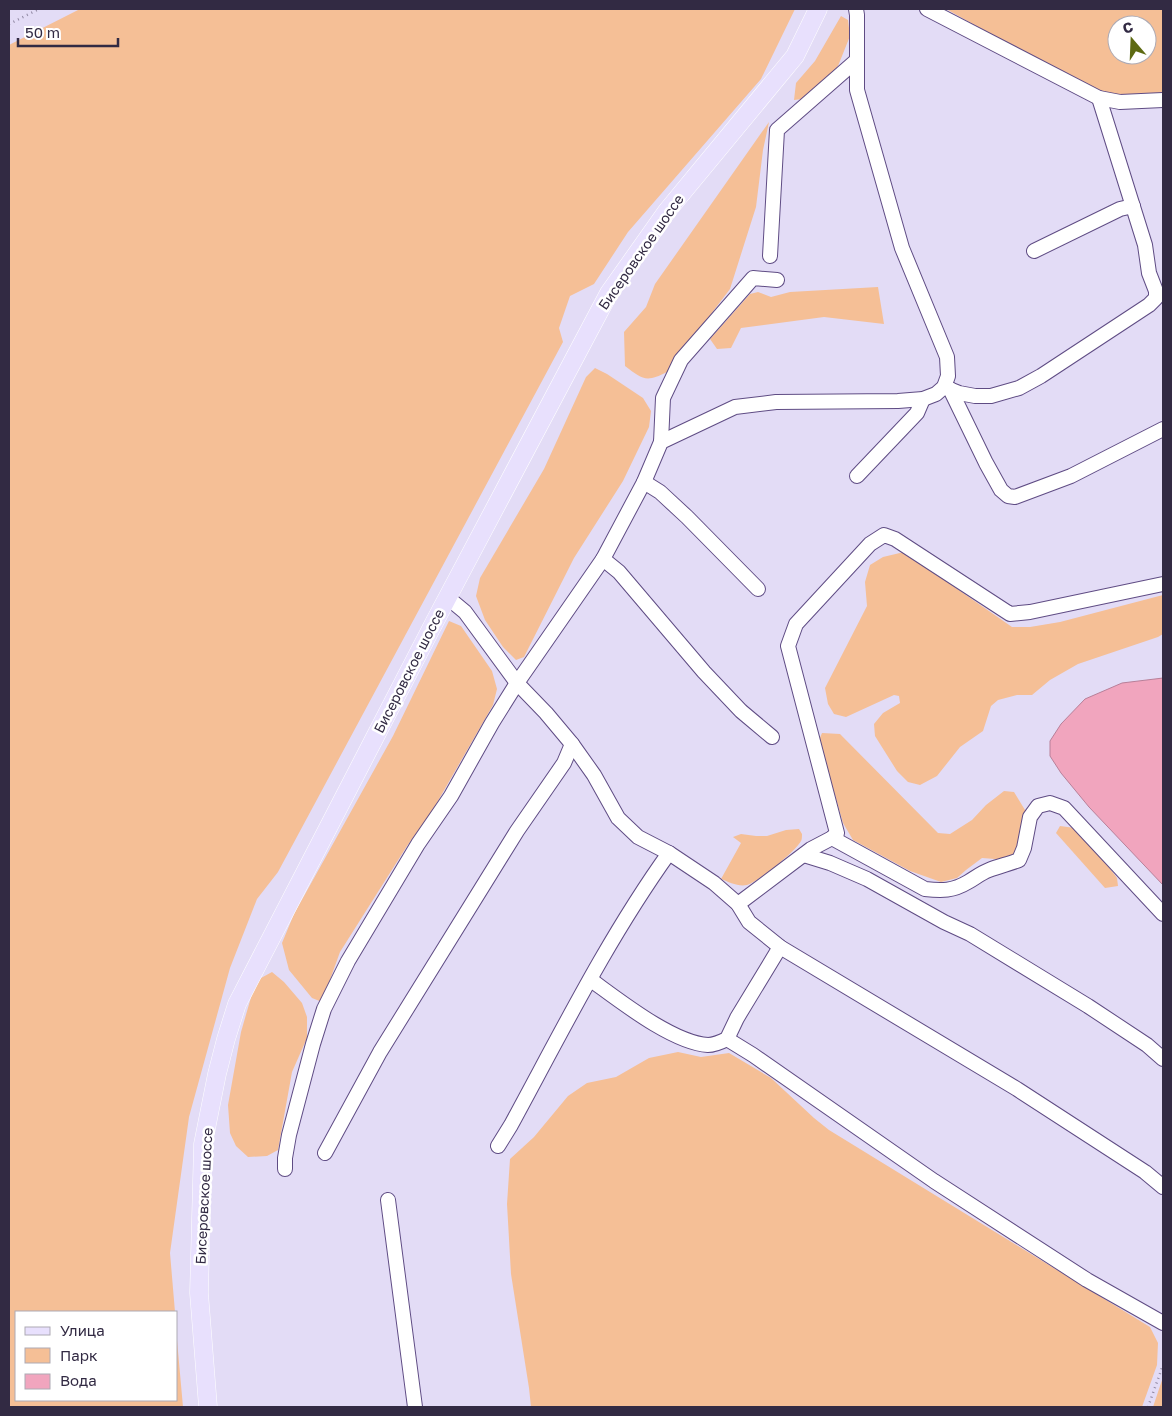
<svg xmlns="http://www.w3.org/2000/svg" width="1172" height="1416" viewBox="0 0 1172 1416" font-family="'Golos Text',sans-serif">
	<style>
		.green { fill: #f5bf96; fill-rule: evenodd }
		.water { fill: #f1a5be; stroke: #b88099 }
		.lines { fill: none; stroke-linecap: round; stroke-linejoin: round }
		.minor-casing { stroke: #5f4c84; stroke-width: 16 }
		.major-casing { stroke: #fff; stroke-width: 19 }
		.path { stroke: #928aa4; stroke-width: 2.5; stroke-dasharray: 1 4; stroke-linecap: butt }
		.minor { stroke: #fff; stroke-width: 14 }
		.major { stroke: #e8e0fd; stroke-width: 18 }
		.labels { text-anchor: middle; stroke-width: 5; stroke-linejoin: round; paint-order: stroke }
		.street-label { font-size: 14px; fill: #322a43; stroke: #fff }
	</style>
	<rect width="100%" height="100%" fill="#e3dcf6"/>
	<g class="green">
		<path d="M 80,9 L 795,9 L 761,79 L 628,232 L 594,284 L 570,296 L 559,328 L 563,342 L 278,872 L 257,899 L 230,968 L 189,1117 L 170,1253 L 175,1312 L 16,1312 L 16,1400 L 176,1400 L 176,1329 L 183,1407 L 9,1407 L 9,45 Z"/>
		<path d="M 946,9 L 1163,9 L 1163,95 L 1120,97 L 1078,83 ZM 1117,25 L 1147,25 L 1147,55 L 1117,55 Z"/>
		<path d="M 841,16 L 848,20 L 850,36 L 838,66 L 816,91 L 802,99 L 794,100 L 796,83 L 815,61 Z"/>
		<path d="M 769,122 L 763,150 L 756,207 L 730,289 L 667,372 C 646,383 642,379 625,366 L 624,332 L 646,307 L 655,284 Z"/>
		<path d="M 878,287 L 884,324 L 824,317 L 741,328 L 731,348 L 717,349 L 710,339 L 750,294 L 758,292 L 771,297 L 790,292 Z"/>
		<path d="M 595,368 L 607,374 L 643,398 L 651,411 L 649,427 L 623,481 L 574,558 L 524,657 L 516,660 L 503,647 L 485,620 L 476,596 L 480,578 L 544,469 L 586,377 Z"/>
		<path d="M 904,552 L 1012,627 L 1030,627 L 1060,622 L 1163,595 L 1163,634 L 1158,637 L 1078,664 L 1050,680 L 1032,695 L 1017,695 L 998,700 L 991,706 L 983,731 L 960,747 L 937,776 L 920,785 L 908,782 L 897,771 L 875,736 L 874,724 L 883,713 L 900,703 L 899,696 L 894,695 L 846,717 L 834,714 L 828,704 L 825,688 L 867,606 L 865,582 L 870,565 L 883,557 Z"/>
		<path d="M 449,621 L 461,626 L 492,671 L 497,689 L 493,705 L 431,813 L 407,846 L 340,952 L 322,1002 L 312,998 L 289,970 L 282,943 L 294,914 L 393,736 Z"/>
		<path d="M 822,733 L 840,734 L 938,833 L 950,834 L 972,820 L 986,805 L 1004,791 L 1014,792 L 1025,810 L 1024,831 L 1019,852 L 1008,860 L 982,858 L 966,870 L 957,878 L 941,882 L 910,871 L 853,840 L 843,823 L 819,740 Z"/>
		<path d="M 1060,826 L 1075,828 L 1100,855 L 1117,878 L 1118,886 L 1105,888 L 1056,833 Z"/>
		<path d="M 799,829 L 802,834 C 802,836 802,840 801,841 C 796,851 758,882 747,885 C 738,887 729,882 721,879 L 741,843 L 733,837 L 741,834 L 756,836 L 767,836 L 786,830 Z"/>
		<path d="M 272,972 L 284,982 L 302,1003 L 307,1017 L 307,1038 L 292,1072 L 278,1150 L 267,1156 L 248,1157 L 236,1146 L 230,1133 L 228,1105 L 241,1032 L 254,987 L 261,978 Z"/>
		<path d="M 678,1052 L 701,1057 L 729,1053 L 771,1078 L 814,1118 L 829,1130 L 1150,1327 L 1158,1343 L 1157,1365 L 1142,1407 L 531,1407 L 529,1388 L 511,1274 L 507,1204 L 510,1159 L 534,1137 L 568,1096 L 587,1083 L 616,1077 L 649,1058 Z"/>
		<path d="M 1163,1377 L 1163,1407 L 1153,1407 Z"/>
	</g>
	<path class="water" d="M 1163,678 L 1163,885 L 1089,807 L 1061,773 L 1050,756 L 1050,741 L 1061,724 L 1085,699 L 1122,683 Z"/>
	<g class="lines">
		<g class="minor-casing">
			<g id="minor">
				<path d="M 927,9 L 1099,98 L 1120,102 L 1163,100"/>
				<path d="M 1034,251 L 1120,209 L 1133,206"/>
				<path d="M 770,256 L 777,130 L 857,60"/>
				<path d="M 944,387 L 959,393 L 975,396 L 991,396 L 1019,388 L 1041,376 L 1149,305 L 1156,298 L 1156,291 L 1149,273 L 1145,245 L 1099,98"/>
				<path d="M 950,389 L 986,463 L 1001,490 L 1008,496 L 1015,497 L 1071,476 L 1163,429"/>
				<path d="M 661,442 L 663,398 L 681,360 L 753,278 L 777,280"/>
				<path d="M 857,476 L 917,413 L 923,399"/>
				<path d="M 644,482 L 660,492 L 687,517 L 758,589"/>
				<path d="M 603,559 L 619,572 L 704,672 L 741,711 L 772,737"/>
				<path d="M 447,597 L 465,612 L 517,683 L 546,713 L 572,744 L 594,775 L 618,818 L 638,837 L 669,853 L 714,883 L 738,904 L 749,922 L 780,947 L 1017,1089 L 1145,1172 L 1163,1187"/>
				<path d="M 832,838 L 925,889 C 942,891 953,891 968,882 C 975,878 981,873 989,870 C 999,866 1009,864 1019,860 L 1024,848 L 1030,817 L 1038,806 L 1050,803 L 1064,808 L 1163,914"/>
				<path d="M 804,855 L 830,863 L 867,879 L 944,922 L 970,934 L 1088,1006 L 1147,1045 L 1163,1059"/>
				<path d="M 738,904 L 811,849 L 832,838 L 837,833 L 788,646 L 796,624 L 870,544 L 884,535 L 895,539 L 1010,614 L 1030,612 L 1163,584"/>
				<path d="M 591,980 C 620,1001 673,1043 708,1045 C 714,1045 721,1042 727,1039 L 737,1018 L 780,947"/>
				<path d="M 727,1039 L 753,1055 L 934,1181 L 1087,1280 L 1163,1323"/>
				<path d="M 498,1146 L 511,1125 C 561,1033 608,938 669,853"/>
				<path d="M 325,1153 L 380,1052 L 517,831 L 564,763 L 572,744"/>
				<path d="M 285,1169 L 285,1158 L 289,1135 L 313,1044 L 324,1009 L 348,961 L 418,844 L 451,796 L 492,723 L 517,683 L 603,559 L 644,482 L 661,442 L 735,407 L 776,402 L 898,401 L 923,399 L 936,394 L 944,387 L 948,376 L 947,357 L 902,248 L 857,90 L 857,15 L 856,9"/>
				<path d="M 388,1200 L 415,1407"/>
			</g>
		</g>
		<g class="major-casing">
			<path id="major" d="M 208,1407 L 199,1293 L 203,1144 L 217,1074 L 226,1039 L 237,1004 L 435,621 L 609,293 L 667,211 L 795,56 L 818,9"/>
		</g>
		<g class="path">
			<path d="M 9,24 L 39,9"/>
			<path d="M 1148,1407 L 1163,1365"/>
		</g>
		<use href="#minor" class="minor"/>
		<use href="#major" class="major"/>
	</g>
	<g class="labels">
		<g class="street-label">
			<text transform="translate(641 252) rotate(-55)" y="5">Бисеровское шоссе</text>
			<text transform="translate(409 671) rotate(-63)" y="5">Бисеровское шоссе</text>
			<text transform="translate(204 1196) rotate(-87)" y="5">Бисеровское шоссе</text>
		</g>
	</g>
	<rect width="1172" height="1416" fill="none" stroke="#322a43" stroke-width="20"/>
	<rect x="15" y="1311" width="162" height="90" fill="#ffffff" stroke="#adaab4"/>
	<rect x="25" y="1327" width="25" height="8" fill="#e8e0fd" stroke="#adaab4"/>
	<text x="60" y="1336" font-size="15" fill="#322a43">Улица</text>
	<rect x="25" y="1348" width="25" height="15" fill="#f5bf96" stroke="#adaab4"/>
	<text x="60" y="1361" font-size="15" fill="#322a43">Парк</text>
	<rect x="25" y="1374" width="25" height="15" fill="#f1a5be" stroke="#adaab4"/>
	<text x="60" y="1386" font-size="15" fill="#322a43">Вода</text>
	<g transform="translate(1132 40) rotate(341)"><circle r="24" fill="#ffffff" stroke="#adaab4"/>
	<path d="M0-4L9 19L0 12L-9 19Z" fill="#5d6a12"/>
	<text y="-8" font-size="14" font-weight="bold" text-anchor="middle" fill="#322a43">С</text>
	</g>
	<path d="M18 38v8h100v-8" fill="none" stroke="#322a43" stroke-width="2.5"/>
	<text x="25" y="38" font-size="15" fill="#322a43" stroke="#ffffff" stroke-width="4" paint-order="stroke">50 m</text>
</svg>
